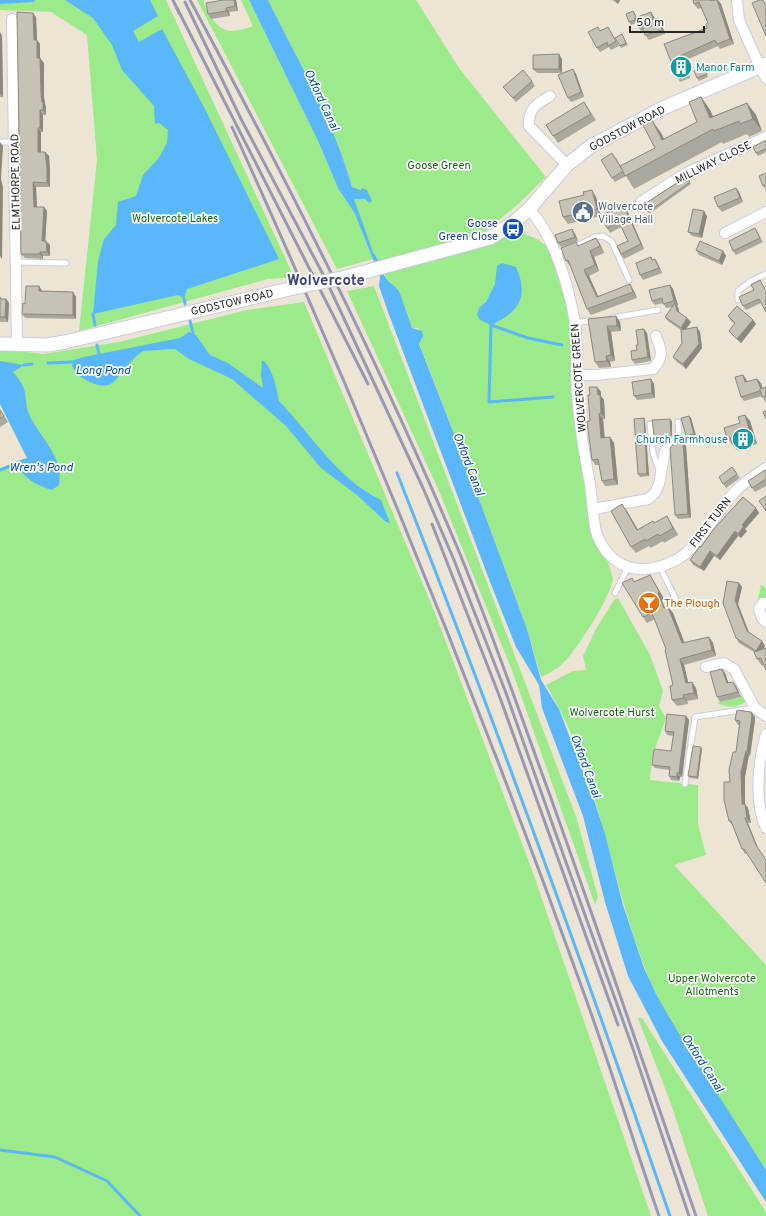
<svg xmlns="http://www.w3.org/2000/svg" width="766" height="1216" viewBox="0 0 766 1216" font-family="Overpass,sans-serif">
	<style>
		.green { fill: #9cea8a }
		.water { fill: #5ab7fc }
		.lines { fill: none; stroke-linecap: round; stroke-linejoin: round }
		.stream { stroke: #5ab7fc; stroke-width: 3 }
		.service-casing { stroke: #cbcbe2; stroke-width: 7 }
		.minor-casing { stroke: #cbcbe2; stroke-width: 12 }
		.tertiary-casing { stroke: #cbcbe2; stroke-width: 15 }
		.service { stroke: #fff; stroke-width: 5 }
		.minor { stroke: #fff; stroke-width: 10 }
		.tertiary { stroke: #fff; stroke-width: 13 }
		.rail { stroke: #9998b4; stroke-width: 3 }
		.tertiary-bridge-casing { stroke: #cbcbe2; stroke-width: 15; stroke-linecap: butt }
		.tertiary-bridge { stroke: #fff; stroke-width: 13 }
		.wall { fill: #aaa79d }
		.shaded-wall { fill: #8b887f }
		.building { fill: #c6c2b6; stroke: #8b887f }
		.labels { text-anchor: middle; stroke-width: 3.5; stroke-linejoin: round; paint-order: stroke }
		.culture-label { font-size: 11px; fill: #0d838f; stroke: #fff; text-anchor: start }
		.street-label { font-size: 11px; fill: #262626; stroke: #fff }
		.park-label { font-size: 11px; fill: #156911; stroke: #fff }
		.service-label { font-size: 11px; fill: #4e5e75; stroke: #fff; text-anchor: start }
		.transit-label { font-size: 11px; fill: #164399; stroke: #fff; text-anchor: end }
		.food-label { font-size: 11px; fill: #c56008; stroke: #fff; text-anchor: start }
		.water-label { font-size: 12px; font-style: italic; fill: #0050a1; stroke: #fff }
		.district-label { font-size: 15px; font-weight: bold; fill: #43447b; stroke: #fff }
	</style>
	<rect width="100%" height="100%" fill="#ece5d5"/>
	<g class="green">
		<path d="M 0,0 L 166,0 L 294,277 L 268,279 L 79,331 L 97,160 L 87,35 L 51,12 L 0,10 Z"/>
		<path d="M 197,0 L 204,0 L 204,4 C 217,29 224,37 253,26 L 241,0 L 249,0 L 318,141 L 338,188 L 355,214 L 373,259 L 337,269 Z"/>
		<path d="M 268,0 L 416,0 L 459,68 L 546,177 L 517,205 L 485,231 L 400,259 L 380,263 L 373,252 L 353,199 L 365,199 L 361,190 L 352,187 C 334,121 298,61 268,0 Z"/>
		<path d="M 519,232 L 537,239 L 548,247 L 567,304 L 571,347 L 570,378 L 585,482 L 613,579 C 609,600 581,642 567,659 C 560,667 550,673 541,677 L 527,629 L 472,480 L 419,343 L 423,336 L 418,328 L 412,328 L 391,282 L 385,277 L 385,270 L 490,243 Z"/>
		<path d="M 374,286 L 577,819 L 598,897 L 595,905 L 513,673 L 439,491 L 347,291 Z"/>
		<path d="M 304,302 L 435,613 L 532,870 L 651,1216 L 0,1216 L 0,468 L 27,458 L 0,404 L 0,349 L 43,354 L 119,342 L 247,310 Z"/>
		<path d="M 761,585 L 766,588 L 766,597 L 758,599 Z"/>
		<path d="M 618,598 L 650,655 L 663,691 L 659,706 L 666,718 L 652,757 L 650,780 L 698,785 L 698,824 L 706,855 L 674,865 L 766,965 L 766,1170 C 743,1134 719,1098 696,1061 C 676,1030 656,1000 644,966 C 609,873 598,770 546,685 L 573,671 L 586,670 L 583,656 L 596,629 L 614,600 Z"/>
		<path d="M 743,694 L 745,702 C 736,709 725,707 717,703 L 734,698 L 737,699 Z"/>
		<path d="M 638,1018 L 642,1018 L 766,1212 L 766,1216 L 708,1216 L 671,1104 Z"/>
	</g>
	<g class="water">
		<path d="M 0,0 L 35,0 L 34,2 L 0,4 Z"/>
		<path d="M 65,0 L 150,0 L 158,16 L 133,31 L 139,42 L 162,29 L 205,109 L 279,259 L 187,289 L 184,298 L 178,295 L 93,314 L 98,261 L 104,239 L 116,225 L 118,202 L 136,196 L 143,175 L 158,159 L 167,143 L 168,130 L 159,123 L 155,124 L 154,106 L 122,70 L 112,45 L 93,18 Z"/>
		<path d="M 249,0 L 268,0 C 298,61 334,121 352,187 L 361,190 L 362,188 L 367,190 L 372,201 L 369,203 L 365,199 L 354,199 L 373,252 L 380,263 L 385,277 L 399,291 L 412,328 L 422,331 L 423,336 L 419,344 L 472,480 L 527,629 L 541,680 L 559,709 L 595,803 L 605,834 L 623,905 L 644,968 L 657,996 L 678,1032 L 766,1170 L 766,1202 L 662,1041 L 628,976 L 605,902 L 583,816 L 542,708 L 539,685 L 516,647 L 492,587 L 388,312 L 379,286 L 380,277 L 355,214 L 338,188 L 318,141 Z"/>
		<path d="M 502,263 L 516,267 C 529,297 520,311 491,325 L 480,320 L 477,315 L 479,308 L 486,302 L 495,284 L 497,266 Z"/>
		<path d="M 189,332 L 196,335 L 210,355 L 228,363 L 263,388 L 261,375 L 262,360 C 272,365 277,390 279,401 C 312,435 337,479 381,500 L 390,523 L 386,522 L 357,495 L 321,468 L 286,426 L 232,379 L 189,359 L 175,349 L 143,351 C 137,355 132,360 127,366 C 115,380 112,392 90,382 C 82,378 76,375 72,366 L 74,360 L 84,357 L 180,338 Z"/>
		<path d="M 0,361 L 24,365 L 13,372 C 18,378 24,385 25,393 C 26,399 26,406 28,412 C 38,436 65,457 59,485 L 52,490 C 35,485 24,478 14,462 L 27,458 L 0,404 Z"/>
	</g>
	<g class="lines">
		<g class="stream">
			<path d="M 184,298 L 185,304"/>
			<path d="M 93,314 L 95,325"/>
			<path d="M 190,321 L 193,333"/>
			<path d="M 97,345 L 99,354"/>
			<path d="M 48,363 L 74,362"/>
			<path d="M 24,365 L 32,364"/>
			<path d="M 553,397 L 489,402 L 491,325 L 528,338 L 562,345"/>
			<path d="M 0,470 L 10,466"/>
			<path d="M 397,473 C 494,719 584,966 670,1216"/>
			<path d="M 0,1150 L 55,1157 L 107,1181 L 140,1216"/>
		</g>
		<g class="service-casing">
			<g id="service">
				<path d="M 0,142 L 14,142"/>
				<path d="M 556,253 L 579,245 L 595,237 L 603,236 L 612,242 L 629,280"/>
				<path d="M 17,262 L 66,263"/>
				<path d="M 738,300 L 738,291 L 751,281 L 766,274"/>
				<path d="M 612,318 L 658,310"/>
				<path d="M 575,323 L 594,320"/>
				<path d="M 650,424 L 653,453 L 659,470"/>
				<path d="M 674,442 L 679,437 L 678,422"/>
				<path d="M 660,567 L 678,604"/>
				<path d="M 615,593 L 628,567"/>
				<path d="M 685,784 L 695,717 L 755,708"/>
			</g>
		</g>
		<g class="minor-casing">
			<g id="minor">
				<path d="M 737,0 L 739,20 L 760,67 L 766,78"/>
				<path d="M 12,19 L 17,345"/>
				<path d="M 550,96 C 536,104 528,109 529,126 L 567,165"/>
				<path d="M 641,202 L 686,173 L 766,137"/>
				<path d="M 529,209 C 555,237 568,285 575,322 C 578,341 576,358 576,376 C 577,413 583,448 590,484 C 592,497 593,523 597,535 C 612,571 643,577 676,560 C 698,549 716,512 733,494 C 742,483 754,476 766,468"/>
				<path d="M 725,233 L 766,212"/>
				<path d="M 576,375 L 597,375 L 653,369 C 664,357 662,351 656,336"/>
				<path d="M 594,509 L 648,499 L 655,493 L 659,484 L 665,451 L 674,442"/>
				<path d="M 766,603 L 763,603 L 759,609 L 762,618 L 766,622"/>
				<path d="M 706,667 L 724,663 L 734,669 L 755,708 L 766,716"/>
				<path d="M 766,734 C 758,760 754,803 766,828"/>
			</g>
		</g>
		<g class="tertiary-casing">
			<g id="tertiary">
				<path d="M 346,277 L 490,238 L 513,223 L 529,209 L 567,165 L 591,146 L 663,108 L 766,64"/>
				<path d="M 0,344 L 47,345 L 65,342 L 298,287"/>
			</g>
		</g>
		<use href="#service" class="service"/>
		<use href="#minor" class="minor"/>
		<use href="#tertiary" class="tertiary"/>
		<g class="rail">
			<path d="M 173,0 L 179,13"/>
			<path d="M 190,0 C 287,181 380,364 460,554 C 492,632 519,711 548,790 C 599,932 647,1074 696,1216"/>
			<path d="M 185,2 L 241,119 L 326,280 L 423,488 L 454,560 L 506,693 L 562,851 L 632,1046 L 689,1216"/>
			<path d="M 177,8 L 368,384"/>
			<path d="M 232,127 C 362,413 480,703 586,999 C 612,1071 634,1144 659,1216"/>
			<path d="M 432,524 L 499,695 L 618,1025"/>
		</g>
		<g class="tertiary-bridge-casing">
			<path id="tertiary-bridge" d="M 298,287 L 346,277"/>
		</g>
		<use href="#tertiary-bridge" class="tertiary-bridge"/>
	</g>
	<g class="wall">
		<path d="M 223,0 L 236,0 L 238,11 L 229,12 L 230,16 L 211,19 L 208,14 Z"/>
		<path d="M 612,0 L 620,0 L 618,4 Z"/>
		<path d="M 693,0 L 713,1 L 718,0 L 721,4 L 734,44 L 720,49 L 718,46 L 684,61 L 690,78 L 680,82 L 677,76 L 664,44 L 707,28 L 708,23 L 701,8 L 698,9 L 694,4 Z"/>
		<path d="M 635,13 L 636,17 L 654,17 L 655,19 L 658,18 L 661,22 L 665,34 L 649,40 L 645,35 L 644,30 L 641,31 L 638,27 L 636,23 L 631,25 L 629,22 Z"/>
		<path d="M 36,17 L 37,40 L 40,44 L 40,58 L 44,63 L 44,97 L 45,104 L 46,107 L 46,115 L 43,115 L 43,132 L 41,132 L 41,152 L 45,152 L 49,156 L 50,172 L 50,187 L 36,187 L 37,207 L 44,207 L 47,211 L 45,241 L 50,245 L 50,256 L 43,256 L 43,259 L 25,258 L 21,254 Z"/>
		<path d="M 601,31 L 611,32 L 619,46 L 611,50 L 609,47 L 600,52 L 597,48 Z"/>
		<path d="M 0,32 L 2,36 L 3,97 L 0,97 Z"/>
		<path d="M 622,34 L 628,45 L 621,48 L 620,46 Z"/>
		<path d="M 562,59 L 562,73 L 537,73 L 533,69 Z"/>
		<path d="M 573,69 L 576,74 L 584,97 L 571,102 L 568,98 Z"/>
		<path d="M 705,69 L 708,77 L 699,81 L 697,78 Z"/>
		<path d="M 532,81 L 535,86 L 516,102 L 503,87 Z"/>
		<path d="M 701,97 L 710,110 L 713,116 L 747,103 L 756,115 L 762,131 L 749,137 L 747,134 L 723,144 L 722,142 L 634,189 L 626,176 L 615,182 L 612,178 L 616,157 L 620,166 L 655,148 L 661,133 L 664,139 L 697,122 Z"/>
		<path d="M 584,102 L 596,120 L 558,143 L 553,136 Z"/>
		<path d="M 766,140 L 766,152 L 758,156 L 756,153 Z"/>
		<path d="M 766,173 L 766,190 L 763,186 Z"/>
		<path d="M 686,177 L 691,184 L 649,214 L 643,205 Z"/>
		<path d="M 736,188 L 739,192 L 743,202 L 722,212 L 718,207 Z"/>
		<path d="M 596,197 L 601,216 L 568,224 L 563,217 Z"/>
		<path d="M 623,204 L 626,208 L 644,249 L 624,259 L 621,254 L 628,241 L 621,227 L 610,233 L 607,228 Z"/>
		<path d="M 707,216 L 702,238 L 692,236 L 688,232 Z"/>
		<path d="M 572,229 L 575,234 L 578,241 L 561,247 L 558,243 Z"/>
		<path d="M 758,233 L 763,242 L 736,255 L 733,251 Z"/>
		<path d="M 596,238 L 600,244 L 604,253 L 594,257 L 599,271 L 589,276 L 598,296 L 634,291 L 637,298 L 591,315 L 587,309 L 571,267 L 566,261 L 576,242 L 579,246 Z"/>
		<path d="M 696,250 L 723,251 L 726,256 L 722,265 L 699,255 Z"/>
		<path d="M 651,257 L 652,260 L 655,259 L 658,264 L 662,273 L 643,280 L 640,275 Z"/>
		<path d="M 760,280 L 762,284 L 761,303 L 746,310 L 743,306 L 754,290 Z"/>
		<path d="M 670,285 L 673,289 L 678,305 L 677,306 L 678,307 L 679,312 L 691,322 L 686,329 L 697,327 L 700,332 L 702,348 L 686,369 L 676,361 L 673,357 L 682,343 L 681,330 L 668,321 L 665,317 L 672,307 L 666,308 L 663,303 L 655,305 L 652,301 Z"/>
		<path d="M 39,286 L 42,291 L 73,292 L 76,297 L 76,319 L 25,318 L 22,314 L 25,304 Z"/>
		<path d="M 0,296 L 2,299 L 6,299 L 9,303 L 8,322 L 0,322 Z"/>
		<path d="M 616,316 L 620,322 L 621,331 L 611,332 L 615,361 L 610,362 L 611,367 L 599,368 L 595,362 L 588,319 Z"/>
		<path d="M 728,316 L 753,320 L 756,324 L 741,343 L 732,335 L 729,331 L 735,324 L 731,321 Z"/>
		<path d="M 644,329 L 647,333 L 651,361 L 635,364 L 632,360 L 637,350 L 638,345 Z"/>
		<path d="M 743,375 L 746,379 L 747,382 L 757,379 L 761,383 L 762,389 L 766,387 L 766,403 L 762,396 L 744,401 L 741,397 Z"/>
		<path d="M 651,379 L 654,384 L 655,398 L 637,400 L 634,396 Z"/>
		<path d="M 597,387 L 601,392 L 601,396 L 604,400 L 605,419 L 603,419 L 605,438 L 610,437 L 614,443 L 618,485 L 605,486 L 602,481 L 599,465 L 595,465 L 592,460 L 590,421 L 590,395 Z"/>
		<path d="M 0,409 L 8,422 L 0,427 Z"/>
		<path d="M 745,415 L 750,421 L 757,444 L 737,450 L 727,438 L 740,423 Z"/>
		<path d="M 644,418 L 645,421 L 649,476 L 640,477 L 638,474 Z"/>
		<path d="M 691,418 L 696,436 L 687,438 L 686,436 Z"/>
		<path d="M 672,421 L 672,436 L 663,444 L 656,444 L 655,442 Z"/>
		<path d="M 686,446 L 691,518 L 678,519 L 675,515 Z"/>
		<path d="M 732,467 L 740,478 L 726,488 L 719,477 Z"/>
		<path d="M 766,471 L 766,486 L 755,492 L 752,488 Z"/>
		<path d="M 756,508 L 759,513 L 745,529 L 747,531 L 741,538 L 738,536 L 720,560 L 714,556 L 704,571 L 693,565 L 690,560 L 701,547 Z"/>
		<path d="M 627,511 L 638,530 L 654,523 L 671,523 L 678,535 L 664,543 L 663,541 L 651,548 L 649,546 L 636,553 L 631,547 Z"/>
		<path d="M 650,575 L 663,597 L 662,601 L 665,608 L 668,607 L 673,613 L 684,643 L 709,637 L 713,643 L 716,656 L 684,665 L 688,683 L 696,688 L 698,699 L 687,701 L 688,704 L 677,706 L 672,700 L 673,685 L 666,649 L 655,619 L 647,623 L 643,617 L 635,581 Z"/>
		<path d="M 739,583 L 742,587 L 738,604 L 749,632 L 765,646 L 763,649 L 764,665 L 762,666 L 757,659 L 754,652 L 739,643 L 736,638 Z"/>
		<path d="M 725,673 L 728,683 L 736,686 L 741,697 L 720,702 L 717,697 Z"/>
		<path d="M 751,712 L 755,717 L 755,720 L 750,756 L 749,755 L 745,777 L 745,804 L 748,808 L 751,823 L 748,823 L 747,853 L 745,854 L 742,849 L 733,826 L 729,821 L 730,782 L 736,752 L 739,725 L 738,725 L 735,720 Z"/>
		<path d="M 686,716 L 689,720 L 682,777 L 680,777 L 679,781 L 671,780 L 669,776 L 669,770 L 655,768 L 652,765 L 671,751 L 673,736 L 667,735 L 665,731 Z"/>
		<path d="M 702,749 L 698,779 L 690,778 L 688,776 Z"/>
	</g>
	<g class="shaded-wall">
		<path d="M 234,0 L 236,0 L 238,11 L 235,6 Z"/>
		<path d="M 615,0 L 620,0 L 618,4 Z"/>
		<path d="M 718,0 L 721,4 L 734,44 L 730,39 Z"/>
		<path d="M 226,8 L 229,12 L 230,16 L 226,11 Z"/>
		<path d="M 651,12 L 654,17 L 656,24 L 653,20 Z"/>
		<path d="M 33,13 L 36,17 L 37,40 L 40,44 L 40,63 L 37,58 L 34,40 Z"/>
		<path d="M 658,18 L 661,22 L 665,34 L 662,30 Z"/>
		<path d="M 0,32 L 2,36 L 3,97 L 0,93 Z"/>
		<path d="M 559,54 L 562,59 L 562,73 L 559,69 Z"/>
		<path d="M 680,56 L 684,61 L 690,78 L 687,72 Z"/>
		<path d="M 40,58 L 44,63 L 44,97 L 45,104 L 46,107 L 46,115 L 43,110 L 42,102 Z"/>
		<path d="M 573,69 L 576,74 L 584,97 L 581,92 Z"/>
		<path d="M 701,97 L 710,110 L 719,130 L 710,118 Z"/>
		<path d="M 747,103 L 756,115 L 762,131 L 753,119 Z"/>
		<path d="M 40,110 L 43,115 L 43,132 L 40,128 Z"/>
		<path d="M 652,120 L 661,133 L 671,153 L 662,140 Z"/>
		<path d="M 38,128 L 41,132 L 41,157 L 38,152 Z"/>
		<path d="M 0,142 L 3,146 L 1,179 L 3,187 L 2,259 L 0,256 Z"/>
		<path d="M 45,152 L 49,156 L 50,172 L 50,187 L 47,183 Z"/>
		<path d="M 33,182 L 36,187 L 37,211 L 34,207 Z"/>
		<path d="M 736,188 L 739,192 L 743,202 L 740,198 Z"/>
		<path d="M 592,190 L 596,197 L 601,216 L 597,209 Z"/>
		<path d="M 623,204 L 626,208 L 644,249 L 641,244 Z"/>
		<path d="M 44,207 L 47,211 L 45,245 L 42,241 Z"/>
		<path d="M 704,211 L 707,216 L 702,238 L 699,234 Z"/>
		<path d="M 572,229 L 575,234 L 578,241 L 575,237 Z"/>
		<path d="M 596,238 L 600,244 L 604,253 L 600,246 Z"/>
		<path d="M 46,241 L 50,245 L 50,256 L 47,252 Z"/>
		<path d="M 590,251 L 594,257 L 599,271 L 595,265 Z"/>
		<path d="M 723,251 L 726,256 L 722,265 L 719,261 Z"/>
		<path d="M 40,252 L 43,256 L 43,259 L 40,254 Z"/>
		<path d="M 655,259 L 658,264 L 662,273 L 659,268 Z"/>
		<path d="M 584,270 L 589,276 L 601,303 L 597,297 Z"/>
		<path d="M 630,284 L 634,291 L 637,298 L 633,292 Z"/>
		<path d="M 670,285 L 673,289 L 678,305 L 674,301 Z"/>
		<path d="M 39,286 L 42,291 L 42,296 L 39,291 Z"/>
		<path d="M 73,292 L 76,297 L 76,319 L 73,315 Z"/>
		<path d="M 6,299 L 9,303 L 8,322 L 5,317 Z"/>
		<path d="M 675,303 L 678,307 L 680,315 L 677,311 Z"/>
		<path d="M 616,316 L 620,322 L 621,331 L 617,326 Z"/>
		<path d="M 687,318 L 691,322 L 684,332 L 681,328 Z"/>
		<path d="M 753,320 L 756,324 L 741,343 L 737,339 Z"/>
		<path d="M 607,326 L 611,332 L 615,361 L 611,355 Z"/>
		<path d="M 697,327 L 700,332 L 702,348 L 686,369 L 683,364 Z"/>
		<path d="M 644,329 L 647,333 L 651,361 L 648,357 Z"/>
		<path d="M 606,356 L 610,362 L 611,367 L 607,361 Z"/>
		<path d="M 743,375 L 746,379 L 749,387 L 745,382 Z"/>
		<path d="M 651,379 L 654,384 L 655,398 L 652,393 Z"/>
		<path d="M 757,379 L 761,383 L 764,395 L 761,391 Z"/>
		<path d="M 597,387 L 601,392 L 601,396 L 604,400 L 605,419 L 601,413 L 598,395 Z"/>
		<path d="M 599,414 L 603,419 L 605,444 L 601,438 Z"/>
		<path d="M 745,415 L 750,421 L 757,444 L 752,438 Z"/>
		<path d="M 689,416 L 691,418 L 696,436 L 694,434 Z"/>
		<path d="M 644,418 L 645,421 L 649,476 L 647,474 Z"/>
		<path d="M 670,419 L 672,421 L 672,436 L 671,434 Z"/>
		<path d="M 610,437 L 614,443 L 618,485 L 614,479 Z"/>
		<path d="M 683,442 L 686,446 L 691,518 L 688,514 Z"/>
		<path d="M 622,504 L 627,511 L 642,537 L 637,530 Z"/>
		<path d="M 756,508 L 759,513 L 745,529 L 747,531 L 741,538 L 738,534 L 742,525 Z"/>
		<path d="M 667,516 L 671,523 L 678,535 L 673,528 Z"/>
		<path d="M 735,531 L 738,536 L 720,560 L 717,556 Z"/>
		<path d="M 710,551 L 714,556 L 704,571 L 700,567 Z"/>
		<path d="M 650,575 L 663,597 L 662,601 L 668,614 L 664,608 L 658,595 Z"/>
		<path d="M 739,583 L 742,587 L 738,604 L 750,636 L 747,631 L 735,600 Z"/>
		<path d="M 668,607 L 673,613 L 687,649 L 682,643 Z"/>
		<path d="M 709,637 L 713,643 L 716,656 L 712,650 Z"/>
		<path d="M 762,641 L 765,646 L 759,655 L 756,651 Z"/>
		<path d="M 680,659 L 684,665 L 690,689 L 686,683 Z"/>
		<path d="M 722,669 L 725,673 L 730,687 L 727,683 Z"/>
		<path d="M 692,682 L 696,688 L 698,699 L 694,693 Z"/>
		<path d="M 733,682 L 736,686 L 741,697 L 738,692 Z"/>
		<path d="M 683,695 L 687,701 L 688,704 L 684,698 Z"/>
		<path d="M 751,712 L 755,717 L 755,720 L 750,756 L 747,751 Z"/>
		<path d="M 686,716 L 689,720 L 682,777 L 679,773 Z"/>
		<path d="M 701,747 L 702,749 L 698,779 L 697,777 Z"/>
		<path d="M 746,751 L 749,755 L 745,777 L 745,804 L 748,808 L 751,823 L 747,818 L 742,804 L 741,772 Z"/>
		<path d="M 677,773 L 680,777 L 679,781 L 677,777 Z"/>
		<path d="M 745,818 L 748,823 L 759,850 L 756,845 Z"/>
	</g>
	<g class="building">
		<path d="M 223,0 L 234,0 L 235,6 L 226,8 L 226,11 L 208,14 L 206,3 Z"/>
		<path d="M 693,0 L 711,0 L 712,1 L 715,0 L 717,0 L 730,39 L 717,44 L 715,40 L 680,56 L 687,72 L 677,76 L 664,44 L 707,28 L 706,24 L 708,23 L 699,2 L 694,4 Z"/>
		<path d="M 759,0 L 763,0 L 766,7 L 766,36 L 752,3 Z"/>
		<path d="M 633,11 L 636,17 L 635,18 L 635,20 L 629,22 L 626,14 Z"/>
		<path d="M 17,12 L 33,13 L 34,40 L 37,40 L 37,58 L 40,58 L 41,93 L 42,102 L 43,102 L 43,110 L 40,110 L 40,128 L 38,128 L 38,152 L 45,152 L 47,167 L 47,183 L 33,182 L 34,207 L 44,207 L 42,241 L 46,241 L 47,252 L 40,252 L 40,254 L 21,254 Z"/>
		<path d="M 651,12 L 653,20 L 658,18 L 662,30 L 645,35 L 642,25 L 638,27 L 635,18 Z"/>
		<path d="M 598,27 L 600,31 L 608,27 L 616,41 L 608,46 L 607,42 L 597,48 L 588,32 Z"/>
		<path d="M 622,34 L 626,43 L 620,46 L 615,38 Z"/>
		<path d="M 559,54 L 559,69 L 533,69 L 533,55 Z"/>
		<path d="M 703,67 L 707,74 L 697,78 L 694,71 Z"/>
		<path d="M 573,69 L 581,92 L 568,98 L 558,75 Z"/>
		<path d="M 523,70 L 532,81 L 513,98 L 503,87 Z"/>
		<path d="M 701,97 L 710,118 L 747,103 L 753,119 L 740,124 L 739,121 L 714,131 L 713,129 L 625,176 L 620,166 L 655,148 L 643,125 L 652,120 L 662,140 L 697,122 L 689,102 Z"/>
		<path d="M 584,102 L 591,114 L 553,136 L 546,125 Z"/>
		<path d="M 766,140 L 766,149 L 756,153 L 753,147 Z"/>
		<path d="M 612,153 L 623,171 L 612,178 L 601,160 Z"/>
		<path d="M 766,173 L 766,184 L 763,186 L 759,176 Z"/>
		<path d="M 686,177 L 690,182 L 648,212 L 643,205 Z"/>
		<path d="M 736,188 L 740,198 L 718,207 L 714,197 Z"/>
		<path d="M 592,190 L 597,209 L 563,217 L 559,201 L 584,195 L 583,192 Z"/>
		<path d="M 623,204 L 641,244 L 621,254 L 617,246 L 628,241 L 619,222 L 607,228 L 601,216 Z"/>
		<path d="M 693,209 L 704,211 L 699,234 L 688,232 Z"/>
		<path d="M 755,228 L 760,238 L 733,251 L 729,241 Z"/>
		<path d="M 572,229 L 575,237 L 558,243 L 555,235 Z"/>
		<path d="M 596,238 L 600,246 L 590,251 L 595,265 L 584,270 L 597,297 L 630,284 L 633,292 L 587,309 L 568,260 L 566,261 L 561,248 L 576,242 L 578,246 Z"/>
		<path d="M 700,241 L 723,251 L 719,261 L 696,250 Z"/>
		<path d="M 651,257 L 652,260 L 655,259 L 659,268 L 640,275 L 636,263 Z"/>
		<path d="M 760,280 L 766,291 L 766,312 L 759,299 L 743,306 L 739,297 L 754,290 L 751,285 Z"/>
		<path d="M 670,285 L 674,301 L 663,304 L 662,298 L 652,301 L 649,290 Z"/>
		<path d="M 26,286 L 39,286 L 39,291 L 73,292 L 73,315 L 22,314 L 23,303 L 25,304 Z"/>
		<path d="M 0,299 L 6,299 L 5,317 L 0,317 Z"/>
		<path d="M 675,303 L 677,311 L 687,318 L 681,328 L 665,317 Z"/>
		<path d="M 737,306 L 753,320 L 737,339 L 729,331 L 735,323 L 728,316 Z"/>
		<path d="M 616,316 L 617,326 L 607,326 L 611,355 L 606,356 L 607,361 L 595,362 L 588,319 Z"/>
		<path d="M 697,327 L 699,344 L 683,364 L 673,357 L 682,343 L 681,330 Z"/>
		<path d="M 644,329 L 648,357 L 632,360 L 631,351 L 637,350 L 636,345 L 638,345 L 636,330 Z"/>
		<path d="M 743,375 L 745,382 L 757,379 L 761,389 L 760,389 L 760,391 L 741,397 L 735,377 Z"/>
		<path d="M 651,379 L 652,393 L 634,396 L 632,382 Z"/>
		<path d="M 589,387 L 597,387 L 598,395 L 600,394 L 601,413 L 599,414 L 601,438 L 610,437 L 614,479 L 602,481 L 598,459 L 592,460 L 587,421 L 590,421 L 588,395 L 590,395 Z"/>
		<path d="M 766,387 L 766,396 L 762,397 L 760,389 Z"/>
		<path d="M 0,410 L 4,416 L 0,419 Z"/>
		<path d="M 766,411 L 766,419 L 763,412 Z"/>
		<path d="M 745,415 L 752,438 L 732,444 L 730,437 L 727,438 L 724,428 L 740,423 L 738,417 Z"/>
		<path d="M 689,416 L 694,434 L 686,436 L 681,418 Z"/>
		<path d="M 644,418 L 647,474 L 638,474 L 634,419 Z"/>
		<path d="M 670,419 L 671,434 L 662,441 L 655,442 L 652,420 Z"/>
		<path d="M 675,442 L 683,442 L 688,514 L 675,515 L 670,448 Z"/>
		<path d="M 732,467 L 737,474 L 723,484 L 719,477 Z"/>
		<path d="M 765,470 L 766,471 L 766,479 L 752,488 L 748,481 Z"/>
		<path d="M 766,496 L 766,511 L 759,501 Z"/>
		<path d="M 743,497 L 756,508 L 742,525 L 744,526 L 738,534 L 735,531 L 717,556 L 710,551 L 700,567 L 690,560 L 700,546 L 701,547 L 713,530 Z"/>
		<path d="M 622,504 L 637,530 L 653,521 L 654,523 L 667,516 L 673,528 L 660,536 L 658,534 L 646,541 L 645,539 L 631,547 L 611,511 Z"/>
		<path d="M 650,575 L 659,591 L 658,595 L 664,608 L 668,607 L 682,643 L 709,637 L 712,650 L 680,659 L 686,683 L 692,682 L 694,693 L 683,695 L 684,698 L 672,700 L 670,686 L 673,685 L 665,650 L 666,649 L 652,613 L 643,617 L 622,583 L 632,578 L 634,582 Z"/>
		<path d="M 727,581 L 739,583 L 735,600 L 747,631 L 762,641 L 756,651 L 736,638 L 723,603 Z"/>
		<path d="M 766,648 L 766,670 L 761,658 L 757,659 L 754,652 Z"/>
		<path d="M 722,669 L 727,683 L 733,682 L 738,692 L 717,697 L 710,672 Z"/>
		<path d="M 737,710 L 751,712 L 752,716 L 747,751 L 746,751 L 741,772 L 742,804 L 745,804 L 747,818 L 745,818 L 756,845 L 766,860 L 766,883 L 744,849 L 742,849 L 731,821 L 729,821 L 724,800 L 724,782 L 730,782 L 729,770 L 733,752 L 736,752 L 740,721 L 735,720 Z"/>
		<path d="M 667,714 L 686,716 L 679,773 L 677,773 L 677,777 L 669,776 L 670,767 L 652,765 L 654,749 L 671,751 L 674,732 L 665,731 Z"/>
		<path d="M 693,746 L 701,747 L 697,777 L 688,776 Z"/>
	</g>
	<defs>
		<g id="building-disc" transform="scale(1.15)"><circle r="9.5" fill="#0f9aa8" stroke="#fff"/><path d="M-4-6H4V6H1V3H-1V6H-4ZM-2.5-4.3h1.7v1.8h-1.7ZM.8-4.3h1.7v1.8H.8ZM-2.5-1h1.7V.8h-1.7ZM.8-1h1.7V.8H.8Z" fill="#fff"/></g>
		<g id="civic-disc" transform="scale(1.15)"><circle r="9.5" fill="#5c6f8a" stroke="#fff"/><path d="M-.6-6.5H3V-4.5H.6V-3L4-1V1h2V6H-6V1h2V-1L-.6-3ZM-1.2 2.5V6h2.4V2.5Z" fill="#fff"/></g>
		<g id="bus-disc" transform="scale(1.15)"><circle r="9.5" fill="#1a4fb4" stroke="#fff"/><path d="M-5-6H5V4H4V6H2V4H-2V6H-4V4H-5ZM-3.5-4V0h7V-4ZM-3.5 1.2v1.5H-2V1.2ZM2 1.2v1.5H3.5V1.2Z" fill="#fff"/></g>
		<g id="bar-disc" transform="scale(1.15)"><circle r="9.5" fill="#e8710a" stroke="#fff"/><path d="M-6-5H6L.8 .8V4.5H3.5V6h-7V4.5H-.8V.8Z" fill="#fff"/></g>
	</defs>
	<g fill-rule="evenodd">
		<use href="#building-disc" x="681" y="67"/>
		<use href="#civic-disc" x="583" y="212"/>
		<use href="#bus-disc" x="513" y="229"/>
		<use href="#building-disc" x="743" y="439"/>
		<use href="#bar-disc" x="649" y="603"/>
	</g>
	<g class="labels">
		<g class="culture-label">
			<text x="696" y="71">Manor Farm</text>
			<text x="728" y="443" text-anchor="end">Church Farmhouse</text>
		</g>
		<g class="street-label">
			<text transform="translate(627 128) rotate(-28)" y="4">GODSTOW ROAD</text>
			<text transform="translate(713 162) rotate(-26)" y="4">MILLWAY CLOSE</text>
			<text transform="translate(15 182) rotate(-91)" y="4">ELMTHORPE ROAD</text>
			<text transform="translate(232 302) rotate(-13)" y="4">GODSTOW ROAD</text>
			<text transform="translate(578 378) rotate(-94)" y="4">WOLVERCOTE GREEN</text>
			<text transform="translate(710 522) rotate(-52)" y="4">FIRST TURN</text>
		</g>
		<g class="park-label">
			<text x="439" y="169">Goose Green</text>
			<text x="175" y="222">Wolvercote Lakes</text>
			<text x="612" y="716">Wolvercote Hurst</text>
			<text x="712" y="982">Upper Wolvercote<tspan x="712" dy="13">Allotments</tspan></text>
		</g>
		<g class="service-label">
			<text x="598" y="210">Wolvercote<tspan x="598" dy="13">Village Hall</tspan></text>
		</g>
		<g class="transit-label">
			<text x="498" y="227">Goose<tspan x="498" dy="13">Green Close</tspan></text>
		</g>
		<g class="food-label">
			<text x="664" y="607">The Plough</text>
		</g>
		<g class="water-label">
			<text transform="translate(322 100) rotate(65)" y="4">Oxford Canal</text>
			<text x="103" y="374">Long Pond</text>
			<text transform="translate(469 464) rotate(69)" y="4">Oxford Canal</text>
			<text x="41" y="471">Wren's Pond</text>
			<text transform="translate(586 766) rotate(70)" y="4">Oxford Canal</text>
			<text transform="translate(703 1063) rotate(57)" y="4">Oxford Canal</text>
		</g>
		<g class="district-label">
			<text x="326" y="285">Wolvercote</text>
		</g>
	</g>
	<path d="M630 26v6h74v-6" fill="none" stroke="#262626" stroke-width="2"/>
	<text x="636" y="26" font-size="12" fill="#262626" stroke="#ffffff" stroke-width="3" paint-order="stroke">50 m</text>
</svg>
